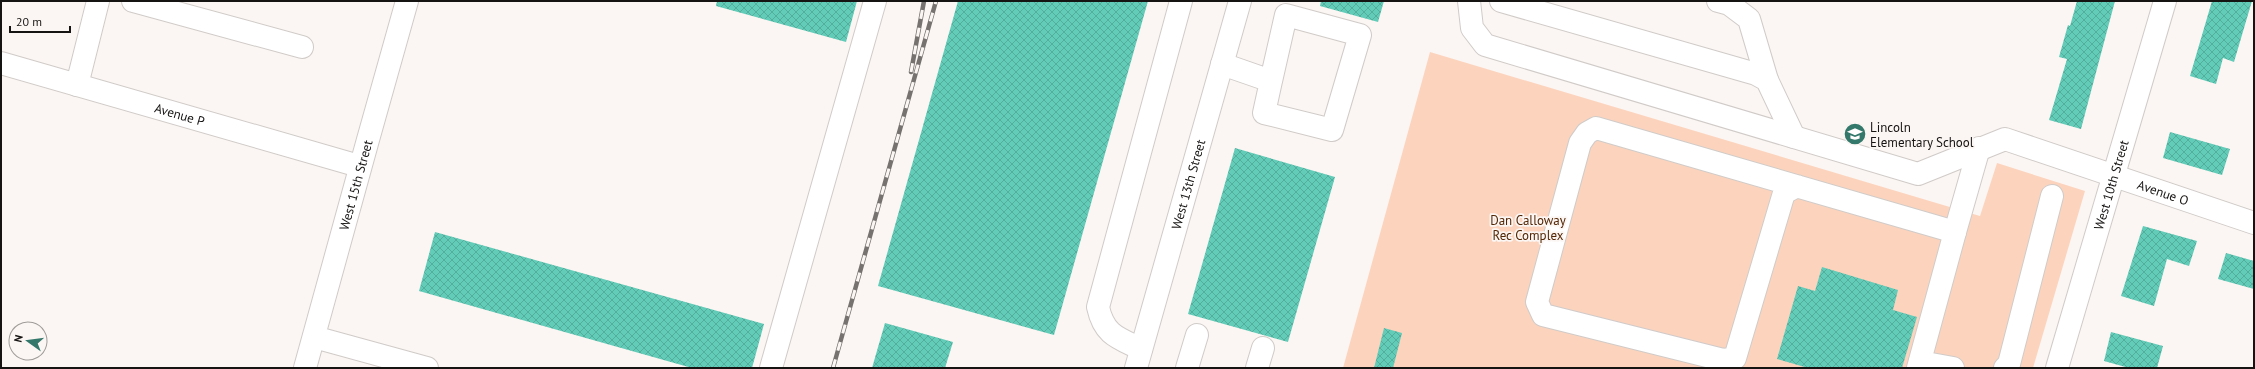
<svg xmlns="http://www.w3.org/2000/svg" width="2255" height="369" viewBox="0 0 2255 369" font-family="'PT Sans',sans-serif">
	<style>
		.green { fill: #fcd4be }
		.building { fill: url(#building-cross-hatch) }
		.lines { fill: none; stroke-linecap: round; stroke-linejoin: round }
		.minor-casing { stroke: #d0cbc8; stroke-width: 24 }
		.minor { stroke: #fff; stroke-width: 22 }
		.rail-casing { stroke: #757270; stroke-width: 4.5 }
		.rail { stroke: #fbf6f3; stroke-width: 3; stroke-dasharray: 9; stroke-linecap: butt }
		.labels { text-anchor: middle; stroke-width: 3.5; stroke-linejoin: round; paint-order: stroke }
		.street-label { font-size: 13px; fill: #161413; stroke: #fbf6f3 }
		.poi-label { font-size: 13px; fill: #161413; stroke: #fbf6f3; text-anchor: start }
		.park-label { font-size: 13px; fill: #542705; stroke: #fbf6f3 }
	</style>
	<defs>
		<pattern id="building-cross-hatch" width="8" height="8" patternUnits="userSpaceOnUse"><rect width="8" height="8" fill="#62ccb8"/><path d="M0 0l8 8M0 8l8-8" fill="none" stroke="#54ae9d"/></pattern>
	</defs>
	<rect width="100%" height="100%" fill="#fbf6f3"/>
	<path class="green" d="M 1430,52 L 1980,216 L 1997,163 L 2085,191 L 2033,368 L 1343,368 Z"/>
	<g class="building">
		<path d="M 717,1 L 857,1 L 846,42 L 716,6 Z"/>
		<path d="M 958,1 L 1148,1 L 1054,335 L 878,286 Z"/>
		<path d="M 1321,1 L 1384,1 L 1378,22 L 1320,6 Z"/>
		<path d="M 2077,1 L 2115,1 L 2081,129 L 2049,120 L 2067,59 L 2059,57 L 2068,25 L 2070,26 Z"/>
		<path d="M 2212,1 L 2252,1 L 2234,62 L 2223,58 L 2216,84 L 2190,76 Z"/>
		<path d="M 2170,132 L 2230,149 L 2222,175 L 2163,158 Z"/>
		<path d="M 1235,148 L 1335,177 L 1288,342 L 1188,314 Z"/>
		<path d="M 2143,226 L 2197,241 L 2189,266 L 2167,259 L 2154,306 L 2121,296 Z"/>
		<path d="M 435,232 L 764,324 L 752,368 L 692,368 L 419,291 Z"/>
		<path d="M 2226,253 L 2254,261 L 2254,289 L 2218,279 Z"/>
		<path d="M 1822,267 L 1898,290 L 1893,310 L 1917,317 L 1902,368 L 1808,368 L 1777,359 L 1798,286 L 1815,291 Z"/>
		<path d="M 885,323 L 953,342 L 945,368 L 872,368 Z"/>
		<path d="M 1384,328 L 1402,333 L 1393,368 L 1374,368 Z"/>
		<path d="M 2111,332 L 2163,346 L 2157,368 L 2129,368 L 2104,361 Z"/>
	</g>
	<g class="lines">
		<g class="minor-casing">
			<g id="minor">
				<path d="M 133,1 L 302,47"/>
				<path id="s1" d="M 1469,1 L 1472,28 L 1485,45 L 1918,174 L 2005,139 L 2254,223"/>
				<path d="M 1501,1 L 1756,74 L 1767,80 L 1794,137"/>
				<path d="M 1718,1 L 1729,4 L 1749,19 L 1767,80"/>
				<path id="s2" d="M 1,63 L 359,166"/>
				<path d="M 1222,64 L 1271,81 L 1264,113 L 1332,130 L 1360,35 L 1286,15 L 1271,81"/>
				<path d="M 77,85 L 98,1"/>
				<path d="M 1797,186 L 1784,193 L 1735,358 L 1723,360 L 1543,315 L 1537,302 L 1580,143 L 1587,133 L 1596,128 L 1955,232 L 1918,368"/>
				<path d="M 1955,232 L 1979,148"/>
				<path d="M 314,337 L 427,368"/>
				<path d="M 1141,349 C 1118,338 1104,335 1098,307 L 1181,1"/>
				<path d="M 1920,362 L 1953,368"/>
				<path id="s3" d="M 305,368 C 339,246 372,123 407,1"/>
				<path d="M 771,368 L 875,1"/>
				<path id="s4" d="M 1136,368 L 1240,1"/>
				<path d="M 1187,368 L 1197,335"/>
				<path d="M 1257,368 L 1263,348"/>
				<path d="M 2005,368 L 2009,364 L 2052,196"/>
				<path id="s5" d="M 2057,368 L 2165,1"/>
			</g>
		</g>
		<use href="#minor" class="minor"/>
		<g class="rail-casing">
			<g id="rail">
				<path d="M 911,72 L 924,1"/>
				<path d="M 833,368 L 936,1"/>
			</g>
		</g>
		<use href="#rail" class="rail"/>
	</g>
	<defs>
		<g id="school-disc" transform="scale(1.15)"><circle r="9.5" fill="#34786b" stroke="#fbf6f3"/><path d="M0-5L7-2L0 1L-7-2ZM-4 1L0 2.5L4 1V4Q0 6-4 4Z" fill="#fff"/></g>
	</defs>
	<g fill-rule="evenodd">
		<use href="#school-disc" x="1855" y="134"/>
	</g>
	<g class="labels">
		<g class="street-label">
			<text dy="5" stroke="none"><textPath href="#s2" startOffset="186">Avenue P</textPath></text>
			<text dy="5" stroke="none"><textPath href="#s3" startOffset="190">West 15th Street</textPath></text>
			<text dy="5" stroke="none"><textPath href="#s5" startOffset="191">West 10th Street</textPath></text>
			<text dy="5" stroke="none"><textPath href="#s4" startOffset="191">West 13th Street</textPath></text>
			<text dy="5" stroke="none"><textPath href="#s1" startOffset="761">Avenue O</textPath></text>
		</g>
		<g class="poi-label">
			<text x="1870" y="132">Lincoln<tspan x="1870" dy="15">Elementary School</tspan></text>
		</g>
		<g class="park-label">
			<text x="1528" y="225">Dan Calloway<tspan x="1528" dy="15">Rec Complex</tspan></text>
		</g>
	</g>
	<rect width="2255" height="369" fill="none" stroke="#161413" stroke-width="4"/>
	<g transform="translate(28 341) rotate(284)"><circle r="19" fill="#fbf6f3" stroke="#9f9c99"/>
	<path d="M0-3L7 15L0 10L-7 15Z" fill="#34786b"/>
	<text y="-6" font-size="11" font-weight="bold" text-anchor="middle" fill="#161413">N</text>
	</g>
	<path d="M10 26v6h60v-6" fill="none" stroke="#161413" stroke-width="2"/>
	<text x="16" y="26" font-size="12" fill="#161413" stroke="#fbf6f3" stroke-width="3" paint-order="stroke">20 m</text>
</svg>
